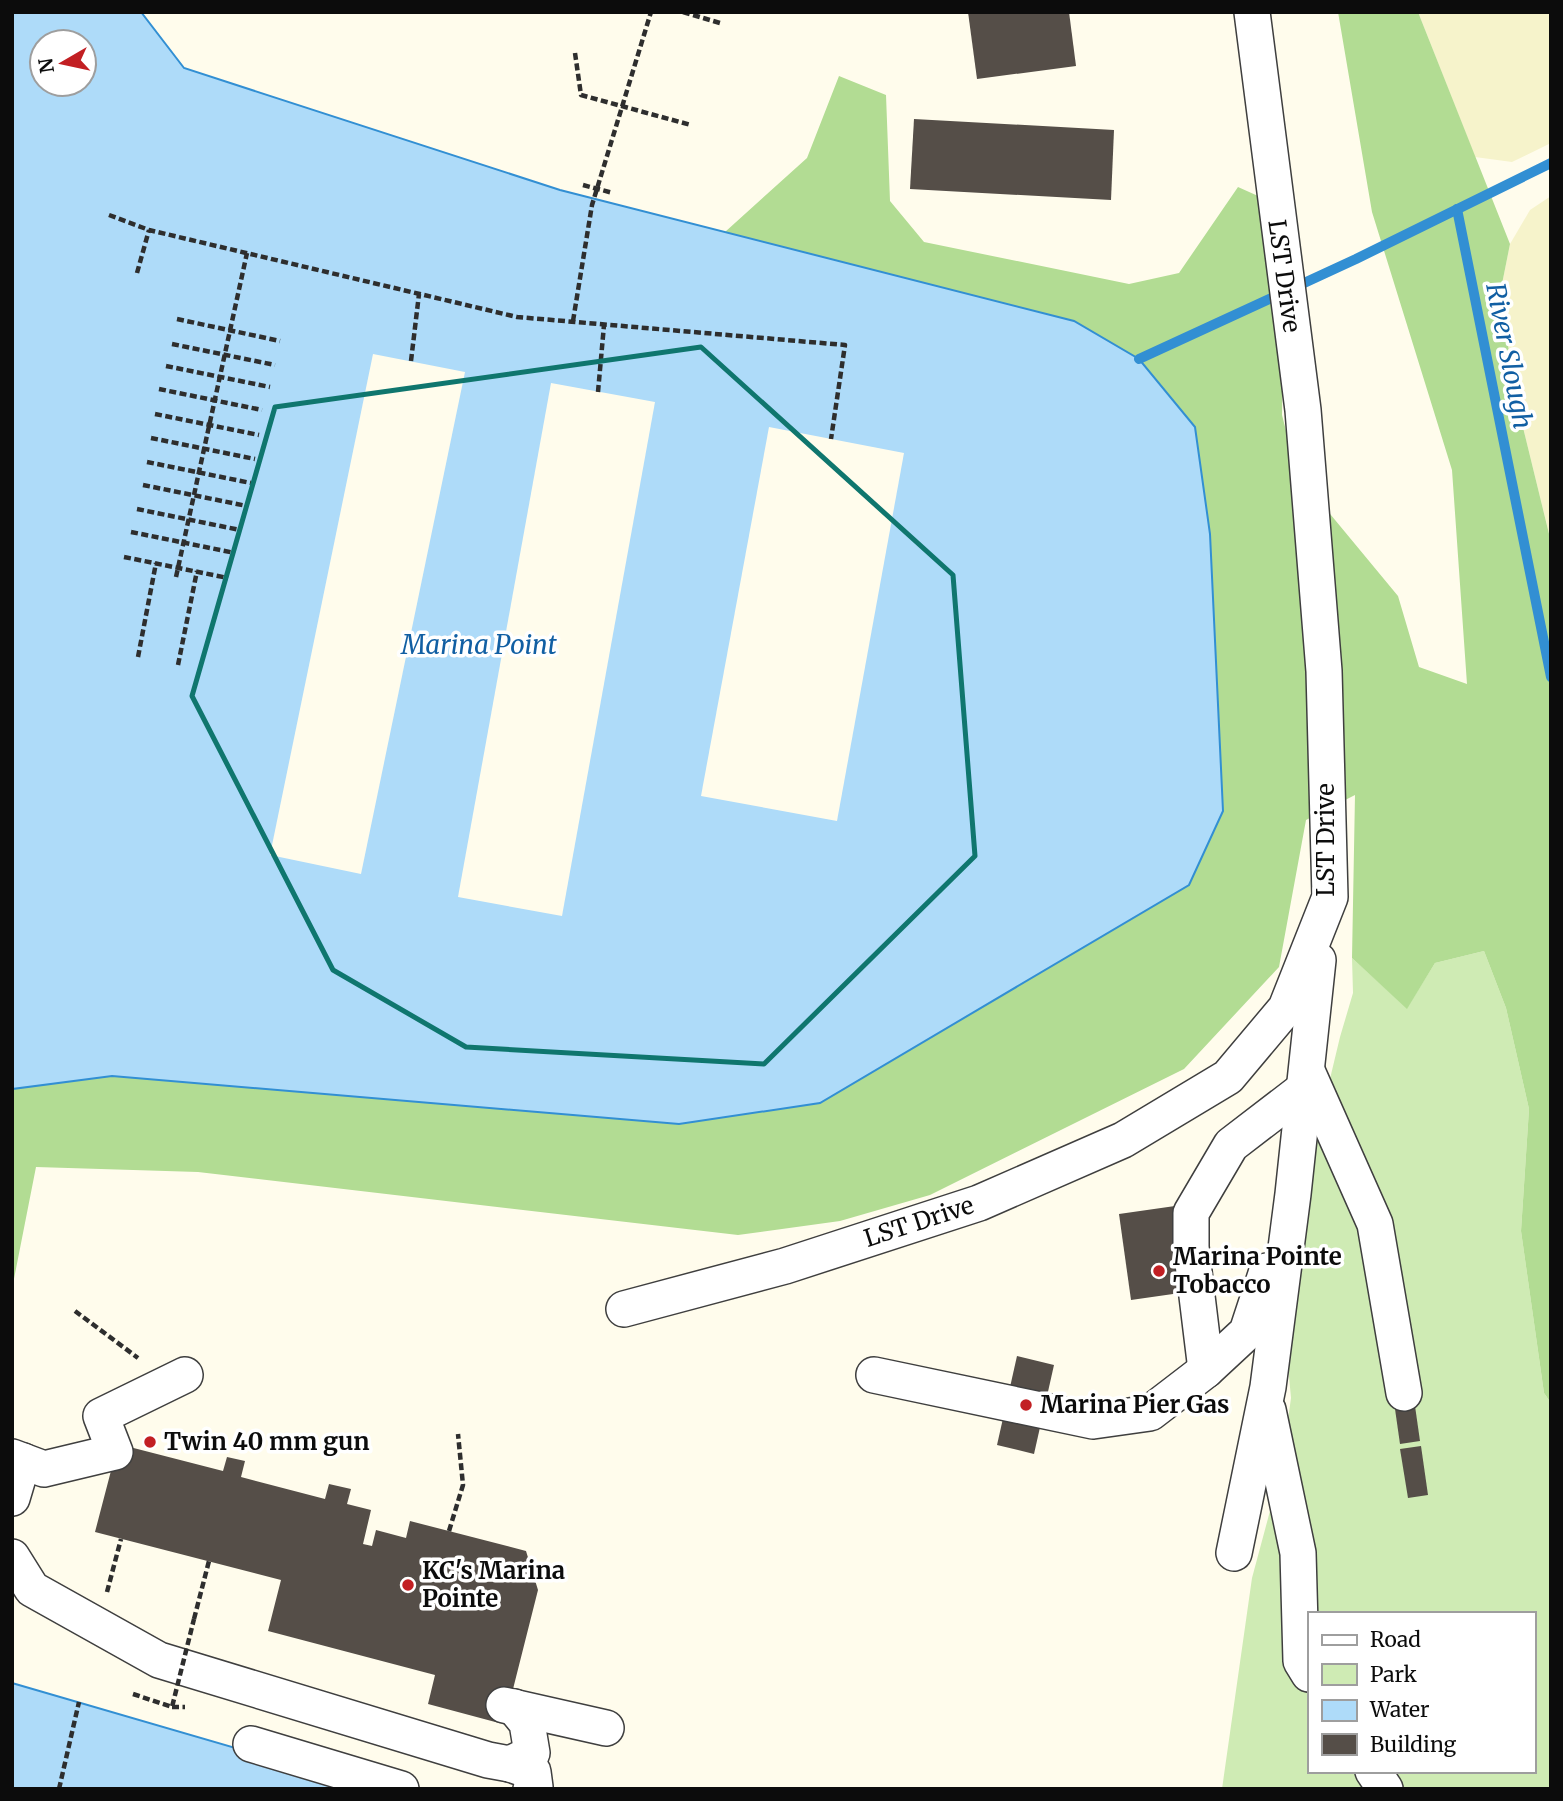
<svg xmlns="http://www.w3.org/2000/svg" width="1563" height="1801" viewBox="0 0 1563 1801" font-family="Merriweather,serif">
	<style>
		.farmland { fill: #f6f3cb }
		.green { fill: #cfebb4; fill-rule: evenodd }
		.forest { fill: #b2dc93 }
		.water { fill: #aedbf9; stroke: #328fd3; stroke-width: 2; fill-rule: evenodd }
		.pier { fill: #fffcec }
		.lines { fill: none; stroke-linecap: round; stroke-linejoin: round }
		.stream { stroke: #328fd3; stroke-width: 10 }
		.building { fill: #554e48 }
		.minor-casing { stroke: #3f3f3f; stroke-width: 38 }
		.path { stroke: #2e2e2e; stroke-width: 4.5; stroke-dasharray: 7 3.5; stroke-linecap: butt }
		.minor { stroke: #fff; stroke-width: 35 }
		.path-bridge { stroke: #2e2e2e; stroke-width: 4.5; stroke-dasharray: 7 3.5; stroke-linecap: butt }
		.marked { fill: none; stroke: #0f766e; stroke-width: 5; stroke-linejoin: round }
		.poi-dot { fill: #c21f23; stroke: #fff; stroke-width: 2.5 }
		.labels { text-anchor: middle; stroke-width: 7; stroke-linejoin: round; paint-order: stroke }
		.street-label { font-size: 24px; fill: #0c0c0c; stroke: #fff }
		.poi-label { font-size: 24px; font-weight: bold; fill: #0c0c0c; stroke: #fff; text-anchor: start }
		.water-label { font-size: 26px; font-style: italic; fill: #115fa3; stroke: #fff }
	</style>
	<rect width="100%" height="100%" fill="#fffcec"/>
	<g class="farmland">
		<path d="M 1418,12 L 1551,12 L 1551,143 L 1512,162 L 1475,157 Z"/>
		<path d="M 1551,196 L 1551,542 L 1517,403 L 1500,294 L 1510,244 L 1530,210 Z"/>
	</g>
	<path class="green" d="M 1484,951 L 1506,1008 L 1529,1109 L 1521,1231 L 1544,1393 L 1551,1403 L 1551,1789 L 1222,1789 L 1252,1578 L 1281,1470 L 1291,1398 L 1283,1311 L 1285,1267 L 1340,1037 L 1353,993 L 1352,958 L 1407,1008 L 1435,963 ZM 1309,1614 L 1533,1614 L 1533,1771 L 1309,1771 Z"/>
	<path class="forest" d="M 1338,12 L 1418,12 L 1510,244 L 1500,294 L 1517,403 L 1551,542 L 1551,1403 L 1544,1393 L 1521,1231 L 1529,1109 L 1506,1008 L 1484,951 L 1435,963 L 1407,1009 L 1352,958 L 1355,795 L 1306,820 L 1279,967 L 1184,1069 L 930,1195 L 840,1221 L 738,1235 L 198,1172 L 36,1167 L 12,1289 L 12,1089 L 112,1076 L 1223,811 L 1210,534 L 1195,427 L 1074,321 L 725,232 L 807,158 L 839,76 L 886,95 L 890,201 L 924,242 L 1129,284 L 1179,273 L 1238,187 L 1285,208 L 1282,415 L 1297,474 L 1398,596 L 1419,667 L 1467,684 L 1452,470 L 1372,212 Z"/>
	<g class="water">
		<path d="M 12,12 L 141,12 L 184,68 L 560,190 L 1074,321 L 1139,359 L 1195,427 L 1210,534 L 1223,811 L 1189,885 L 820,1103 L 679,1124 L 112,1076 L 12,1089 ZM 42,42 L 84,42 L 84,84 L 42,84 Z"/>
		<path d="M 12,1683 L 376,1789 L 12,1789 Z"/>
	</g>
	<g class="pier">
		<path d="M 373,354 L 465,372 L 361,874 L 270,855 Z"/>
		<path d="M 551,383 L 655,402 L 562,916 L 458,897 Z"/>
		<path d="M 769,427 L 904,453 L 837,821 L 701,796 Z"/>
	</g>
	<g class="lines">
		<g class="stream">
			<path d="M 1457,209 L 1551,677"/>
			<path d="M 1139,359 L 1356,259 L 1551,163"/>
		</g>
	</g>
	<g class="building">
		<path d="M 968,12 L 1069,12 L 1076,66 L 977,79 Z"/>
		<path d="M 914,119 L 1114,130 L 1111,200 L 910,189 Z"/>
		<path d="M 1182,1205 L 1194,1291 L 1131,1300 L 1119,1214 Z"/>
		<path d="M 1017,1356 L 1054,1365 L 1034,1454 L 997,1445 Z"/>
		<path d="M 1413,1392 L 1420,1441 L 1400,1444 L 1393,1395 Z"/>
		<path d="M 118,1444 L 223,1471 L 227,1457 L 245,1461 L 241,1477 L 325,1499 L 329,1484 L 351,1489 L 347,1504 L 371,1510 L 363,1544 L 372,1546 L 376,1530 L 406,1538 L 410,1521 L 526,1551 L 538,1590 L 512,1693 L 507,1692 L 499,1723 L 428,1704 L 435,1675 L 268,1631 L 281,1580 L 95,1532 Z"/>
		<path d="M 1421,1446 L 1428,1495 L 1408,1498 L 1400,1449 Z"/>
	</g>
	<g class="lines">
		<g class="minor-casing">
			<g id="minor">
				<path d="M 1307,1071 L 1375,1224 L 1404,1393"/>
				<path d="M 624,1309 L 785,1266 L 979,1203 L 1123,1140 L 1228,1077 L 1286,1008 L 1330,897 L 1324,671 L 1303,410 L 1252,12"/>
				<path d="M 1206,1370 L 1191,1247 L 1191,1213 L 1231,1145 L 1304,1089"/>
				<path d="M 874,1375 L 1093,1421 L 1150,1413 L 1206,1370 L 1247,1332 L 1267,1271"/>
				<path d="M 1268,1410 L 1298,1553 L 1301,1661 L 1309,1674"/>
				<path d="M 12,1457 L 44,1469 L 115,1452 L 101,1416 L 185,1375"/>
				<path d="M 12,1498 L 23,1461"/>
				<path d="M 1234,1553 L 1268,1387 L 1293,1194 L 1318,960"/>
				<path d="M 12,1557 L 32,1589 L 159,1660 L 488,1760 L 510,1764 L 532,1753 L 527,1723 L 514,1707"/>
				<path d="M 504,1705 L 606,1728"/>
				<path d="M 251,1744 L 401,1789"/>
				<path d="M 510,1764 L 533,1772 L 535,1787 L 531,1789"/>
				<path d="M 1373,1771 L 1385,1789"/>
			</g>
		</g>
		<g class="path">
			<path d="M 683,12 L 720,23"/>
			<path d="M 575,53 L 581,95 L 691,125"/>
			<path d="M 583,185 L 613,193"/>
			<path d="M 109,215 L 149,230 L 517,317 L 845,345 L 831,439"/>
			<path d="M 137,273 L 149,230"/>
			<path d="M 177,319 L 280,341"/>
			<path d="M 573,321 L 592,205 L 651,12"/>
			<path d="M 172,344 L 275,365"/>
			<path d="M 411,361 L 419,294"/>
			<path d="M 166,366 L 270,387"/>
			<path d="M 159,389 L 262,410"/>
			<path d="M 598,392 L 604,325"/>
			<path d="M 155,414 L 259,435"/>
			<path d="M 151,438 L 255,459"/>
			<path d="M 147,462 L 251,483"/>
			<path d="M 143,485 L 247,506"/>
			<path d="M 137,509 L 240,530"/>
			<path d="M 131,532 L 235,553"/>
			<path d="M 124,557 L 228,578"/>
			<path d="M 176,577 L 247,253"/>
			<path d="M 138,657 L 156,563"/>
			<path d="M 178,665 L 197,571"/>
			<path d="M 75,1311 L 138,1358"/>
			<path d="M 449,1531 L 463,1485 L 458,1434"/>
			<path d="M 107,1592 L 121,1539"/>
			<path d="M 194,1619 L 209,1561"/>
			<path d="M 172,1707 L 185,1707"/>
			<path d="M 59,1789 L 79,1702"/>
		</g>
		<use href="#minor" class="minor"/>
		<path class="path-bridge" d="M 133,1694 L 172,1707 L 194,1619"/>
	</g>
	<path class="marked" d="M 701,347 L 953,575 L 975,856 L 764,1064 L 466,1047 L 333,970 L 192,696 L 275,407 Z"/>
	<g class="poi-dot">
		<circle cx="1159" cy="1271" r="7"/>
		<circle cx="1026" cy="1405" r="7"/>
		<circle cx="150" cy="1442" r="7"/>
		<circle cx="408" cy="1585" r="7"/>
	</g>
	<g class="labels">
		<g class="street-label">
			<text transform="translate(1284 276) rotate(82)" y="8">LST Drive</text>
			<text transform="translate(1326 840) rotate(-90)" y="8">LST Drive</text>
			<text transform="translate(919 1222) rotate(-18)" y="8">LST Drive</text>
		</g>
		<g class="poi-label">
			<text x="1173" y="1265">Marina Pointe<tspan x="1173" dy="28">Tobacco</tspan></text>
			<text x="1040" y="1413">Marina Pier Gas</text>
			<text x="164" y="1450">Twin 40 mm gun</text>
			<text x="422" y="1579">KC's Marina<tspan x="422" dy="28">Pointe</tspan></text>
		</g>
		<g class="water-label">
			<text transform="translate(1509 356) rotate(79)" y="9">River Slough</text>
			<text x="479" y="654">Marina Point</text>
		</g>
	</g>
	<rect width="1563" height="1801" fill="none" stroke="#0c0c0c" stroke-width="28"/>
	<rect x="1308" y="1612" width="228" height="161" fill="#ffffff" stroke="#9e9e9e" stroke-width="2"/>
	<rect x="1322" y="1635" width="35" height="10" fill="#ffffff" stroke="#9e9e9e" stroke-width="2"/>
	<text x="1370" y="1647" font-size="21" fill="#0c0c0c">Road</text>
	<rect x="1322" y="1664" width="35" height="21" fill="#cfebb4" stroke="#9e9e9e" stroke-width="2"/>
	<text x="1370" y="1682" font-size="21" fill="#0c0c0c">Park</text>
	<rect x="1322" y="1700" width="35" height="21" fill="#aedbf9" stroke="#9e9e9e" stroke-width="2"/>
	<text x="1370" y="1717" font-size="21" fill="#0c0c0c">Water</text>
	<rect x="1322" y="1734" width="35" height="21" fill="#554e48" stroke="#9e9e9e" stroke-width="2"/>
	<text x="1370" y="1752" font-size="21" fill="#0c0c0c">Building</text>
	<g transform="translate(63 63) rotate(261)"><circle r="33" fill="#ffffff" stroke="#9e9e9e" stroke-width="2"/>
	<path d="M0-5L12 26L0 18L-12 26Z" fill="#c21f23"/>
	<text y="-10" font-size="19" font-weight="bold" text-anchor="middle" fill="#0c0c0c">N</text>
	</g>
</svg>
